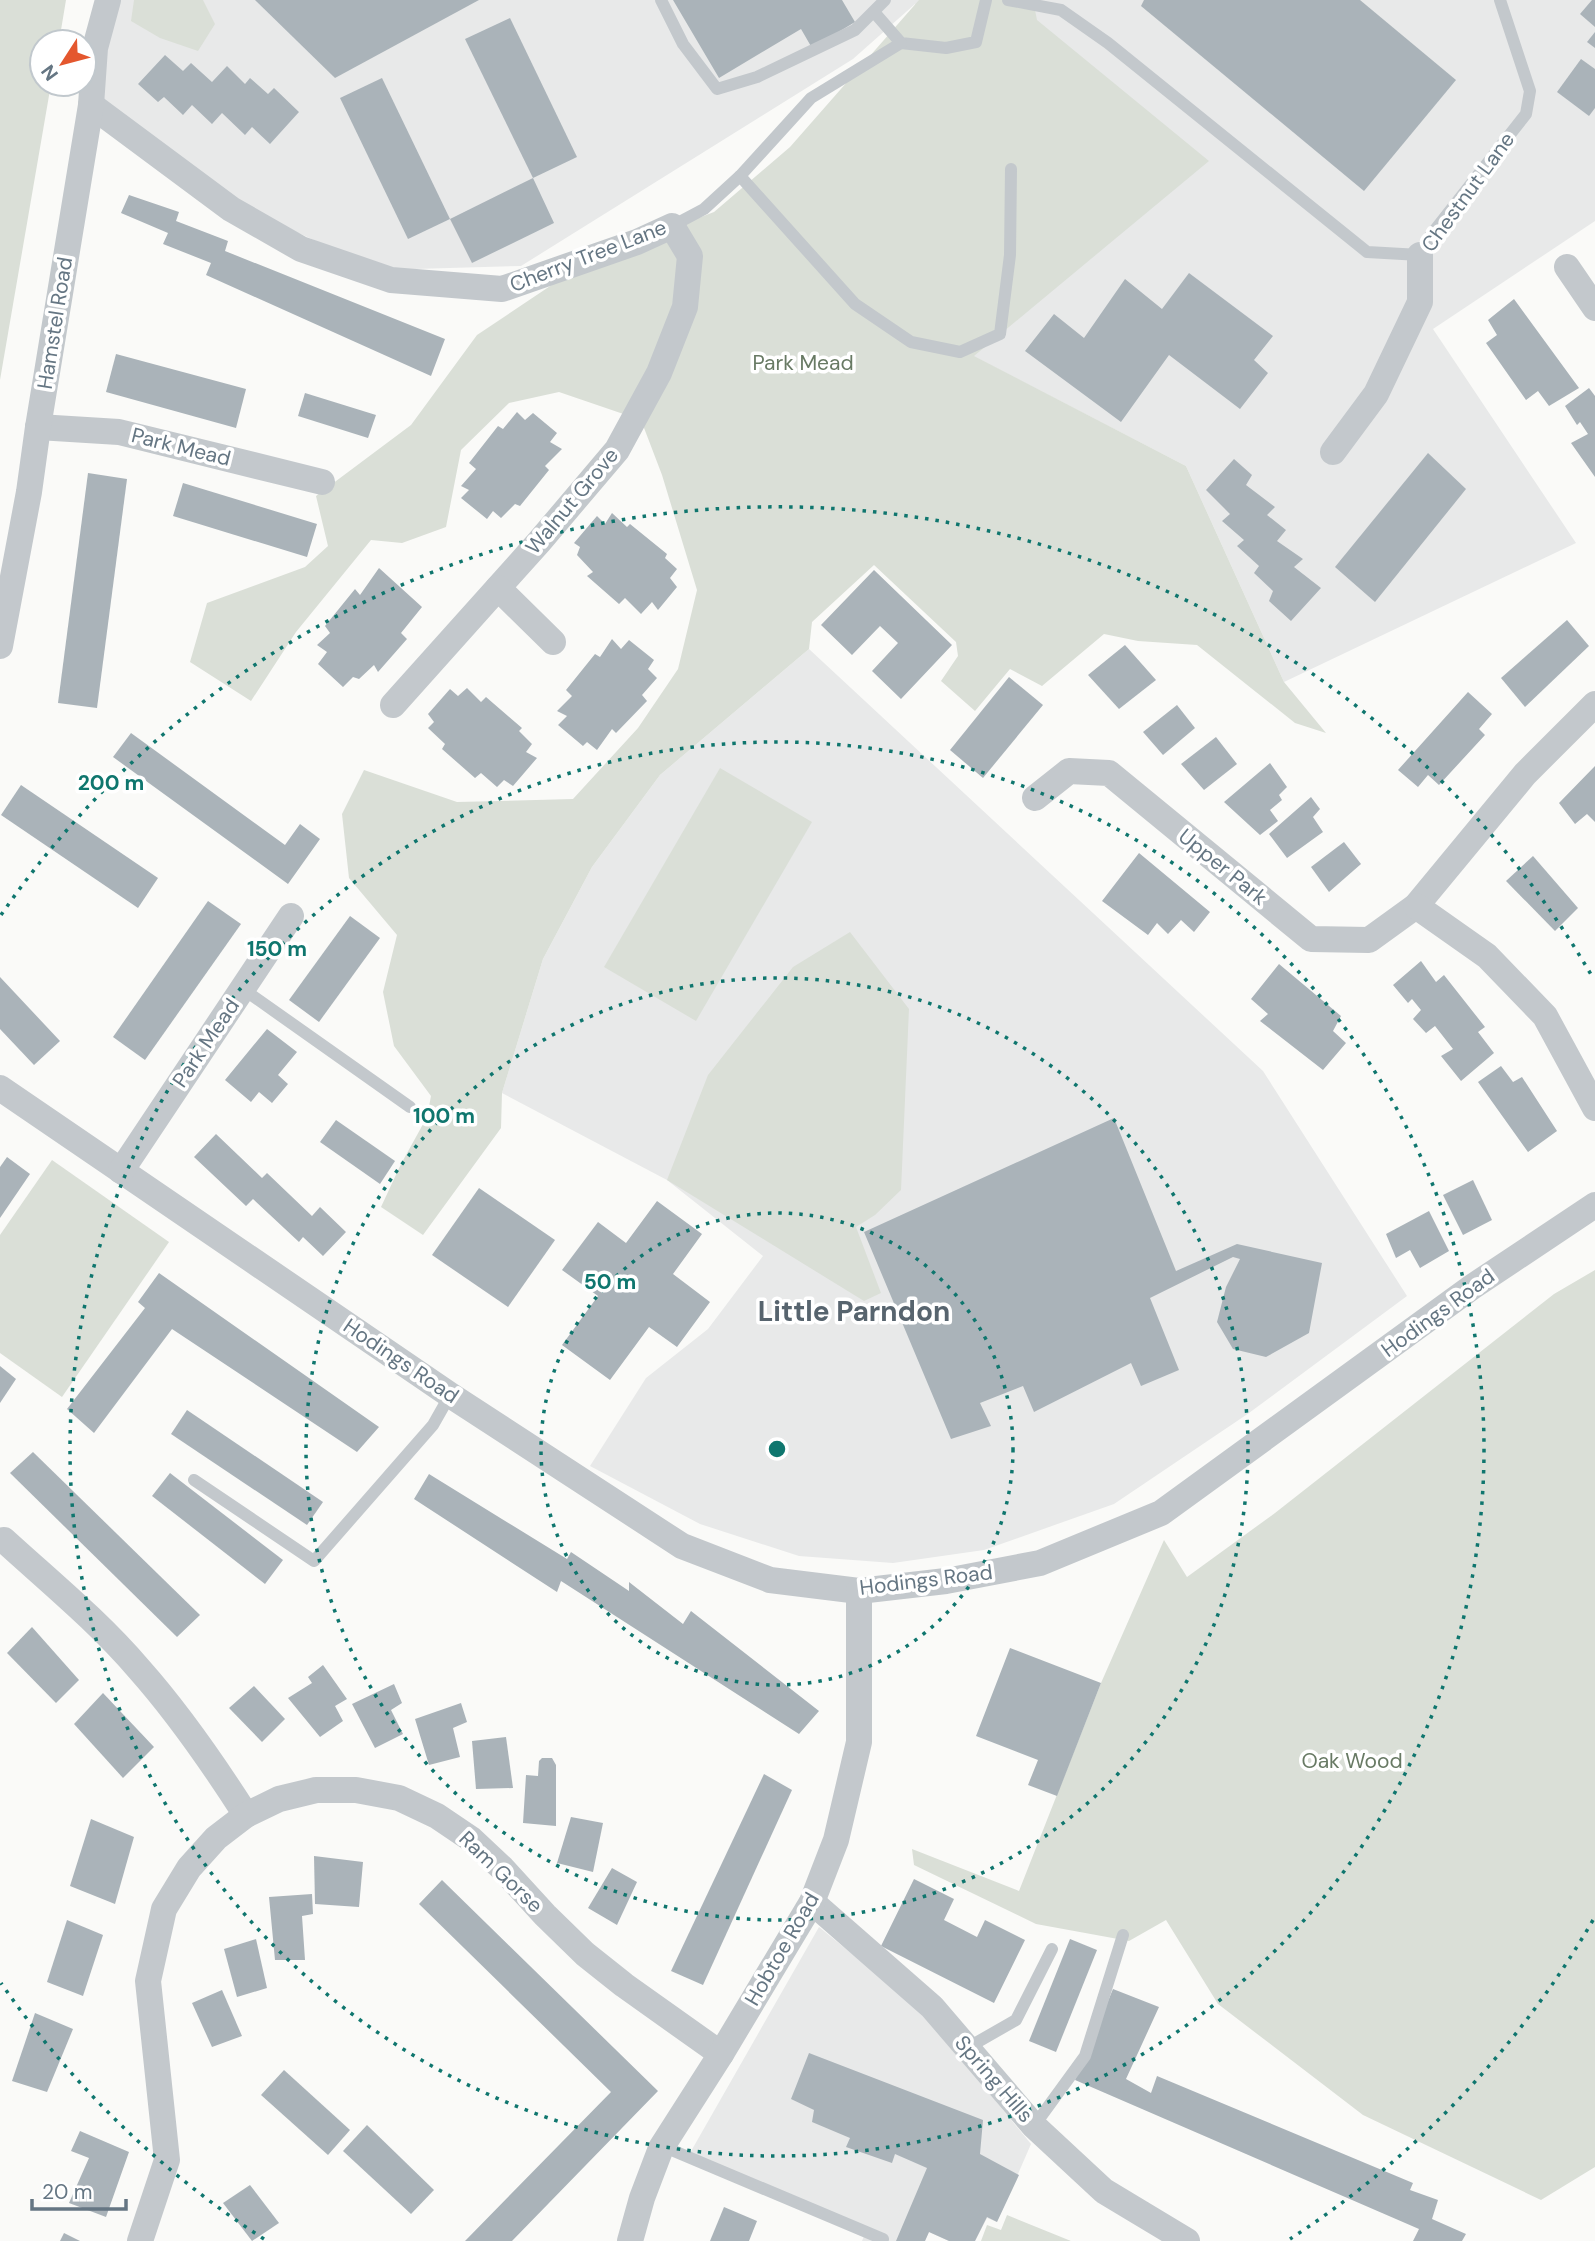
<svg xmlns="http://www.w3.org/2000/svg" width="1595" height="2241" viewBox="0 0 1595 2241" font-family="'DM Sans',sans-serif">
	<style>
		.built { fill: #e8e9e9 }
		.green { fill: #dadfd7 }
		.building { fill: #aab3b9 }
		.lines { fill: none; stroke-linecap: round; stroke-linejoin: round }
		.lane { stroke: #c3c8cc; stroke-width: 12 }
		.street { stroke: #c3c8cc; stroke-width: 26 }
		.ring { fill: none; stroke: #0f766e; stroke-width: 3.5; stroke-dasharray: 3.5 7 }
		.labels { text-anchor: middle; stroke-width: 7; stroke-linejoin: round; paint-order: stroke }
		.street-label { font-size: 21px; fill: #657683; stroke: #fff }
		.park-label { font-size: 21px; fill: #687a64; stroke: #fff }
		.district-label { font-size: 28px; font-weight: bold; fill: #57646e; stroke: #fff }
		.centre { fill: #0f766e; stroke: #fff; stroke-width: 3.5 }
		.ring-label { font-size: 21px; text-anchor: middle; font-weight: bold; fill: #0f766e; stroke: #fff; stroke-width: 7; stroke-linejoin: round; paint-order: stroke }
	</style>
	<rect width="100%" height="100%" fill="#fafaf8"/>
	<g class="built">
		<path d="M 111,0 L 1595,0 L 1595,221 L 1433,329 L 1576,543 L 1284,682 L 1186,466 L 973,356 L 915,4 L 853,59 L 521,266 L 380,270 L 239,206 L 100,110 Z"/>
		<path d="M 809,649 L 1263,1071 L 1407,1296 L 1249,1413 L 1114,1504 L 984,1550 L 893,1563 L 799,1556 L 700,1524 L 590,1466 L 646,1378 L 708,1329 L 763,1256 L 667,1180 L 502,1093 L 543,959 L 592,867 L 660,775 Z"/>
		<path d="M 819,1927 L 921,2010 L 1031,2144 L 997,2222 L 987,2218 L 975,2241 L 949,2241 L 929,2232 L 925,2241 L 862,2241 L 865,2234 L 690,2153 Z"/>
	</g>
	<g class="green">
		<path d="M 0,0 L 66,0 L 59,42 L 42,42 L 42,84 L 51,84 L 0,380 Z"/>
		<path d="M 134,0 L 203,0 L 215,24 L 198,51 L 160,38 L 131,21 Z"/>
		<path d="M 919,0 L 1033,0 L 1037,20 L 1209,161 L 974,356 L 1186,466 L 1284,682 L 1326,733 L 1295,723 L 1197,645 L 1138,641 L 1104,634 L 1042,686 L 1010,669 L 975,711 L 941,681 L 958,656 L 956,642 L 874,565 L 812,622 L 809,649 L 660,775 L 592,867 L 543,959 L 502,1093 L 501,1128 L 423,1235 L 381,1207 L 401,1164 L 427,1117 L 431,1096 L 394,1046 L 383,992 L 397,935 L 349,878 L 342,814 L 364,770 L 457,802 L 573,799 L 638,728 L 678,669 L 697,590 L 662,475 L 641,420 L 559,392 L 509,403 L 461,450 L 446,527 L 402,543 L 371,540 L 296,632 L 251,701 L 190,662 L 207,603 L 305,567 L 328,546 L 316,496 L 411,425 L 477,335 L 589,260 L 714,212 L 790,147 Z"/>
		<path d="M 720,768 L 812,822 L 696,1021 L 604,967 Z"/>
		<path d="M 850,932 L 909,1009 L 901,1190 L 875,1215 L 856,1227 L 881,1293 L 864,1301 L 667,1180 L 708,1075 L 793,967 Z"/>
		<path d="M 52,1160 L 169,1242 L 62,1397 L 0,1353 L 0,1235 Z"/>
		<path d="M 1595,1270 L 1595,2167 L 1541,2200 L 1363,2115 L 1218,2004 L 1166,1920 L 1129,1941 L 1036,1924 L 914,1865 L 912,1849 L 1019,1891 L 1101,1683 L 1164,1540 L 1187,1577 L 1275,1513 L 1554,1294 Z"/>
		<path d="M 1007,2215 L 1071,2241 L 981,2241 L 987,2225 L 1001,2230 Z"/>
	</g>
	<g class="building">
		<path d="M 255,0 L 479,0 L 335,78 Z"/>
		<path d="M 673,0 L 842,0 L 855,22 L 812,48 L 801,29 L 719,78 Z"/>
		<path d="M 1144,0 L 1360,0 L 1456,80 L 1364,191 L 1141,6 Z"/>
		<path d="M 1592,0 L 1595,0 L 1595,27 L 1580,14 Z"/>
		<path d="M 510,18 L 577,157 L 533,178 L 465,39 Z"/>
		<path d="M 1595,32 L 1595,48 L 1587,42 Z"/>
		<path d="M 165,55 L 183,71 L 191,63 L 212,82 L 227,66 L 245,84 L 250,78 L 268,94 L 274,88 L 299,112 L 270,144 L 252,127 L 245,135 L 222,113 L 212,124 L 192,105 L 183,115 L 164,97 L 158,102 L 138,84 Z"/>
		<path d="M 1581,59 L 1595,69 L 1595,108 L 1589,116 L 1557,92 Z"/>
		<path d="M 382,78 L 450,219 L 408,239 L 340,98 Z"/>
		<path d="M 533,178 L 554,223 L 472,263 L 450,219 Z"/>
		<path d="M 129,195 L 179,212 L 176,221 L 228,241 L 225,251 L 445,339 L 431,376 L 206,275 L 211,263 L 163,244 L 168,233 L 121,213 Z"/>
		<path d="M 1189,273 L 1273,336 L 1254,360 L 1268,373 L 1240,409 L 1169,355 L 1121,422 L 1025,351 L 1054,314 L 1084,338 L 1125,279 L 1162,309 Z"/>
		<path d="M 1514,299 L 1579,388 L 1549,406 L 1538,391 L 1526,400 L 1486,343 L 1497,335 L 1488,320 Z"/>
		<path d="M 116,354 L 246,389 L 236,428 L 106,392 Z"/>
		<path d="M 1589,388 L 1595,396 L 1595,477 L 1571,443 L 1588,434 L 1580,422 L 1577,425 L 1565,406 Z"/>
		<path d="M 305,393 L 376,415 L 368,438 L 298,416 Z"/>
		<path d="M 517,412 L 525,420 L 533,413 L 557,433 L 550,442 L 562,449 L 545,466 L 549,470 L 520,506 L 515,504 L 501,518 L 493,511 L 487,519 L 461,498 L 469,490 L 461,486 L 476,469 L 469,463 L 498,426 L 503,429 Z"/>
		<path d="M 1428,453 L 1466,489 L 1375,602 L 1335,567 Z"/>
		<path d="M 1234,459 L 1252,475 L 1246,485 L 1275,507 L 1267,515 L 1286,530 L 1277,541 L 1303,559 L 1294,567 L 1321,588 L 1291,621 L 1269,601 L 1273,591 L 1254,573 L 1259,566 L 1237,546 L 1244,540 L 1222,521 L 1230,514 L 1206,490 Z"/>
		<path d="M 88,473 L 127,479 L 97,708 L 58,703 Z"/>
		<path d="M 183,483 L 317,524 L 307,557 L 173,516 Z"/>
		<path d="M 612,513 L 627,527 L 630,524 L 667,554 L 665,558 L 677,569 L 670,578 L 677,587 L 658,610 L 652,602 L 641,614 L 625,598 L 619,604 L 587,576 L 593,572 L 577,555 L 580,547 L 574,543 L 597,516 L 605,524 Z"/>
		<path d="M 379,568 L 422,607 L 401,633 L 407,639 L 378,672 L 374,665 L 359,679 L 353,677 L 343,687 L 318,664 L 327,652 L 317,645 L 330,633 L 325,626 L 355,589 L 360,595 Z"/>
		<path d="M 874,570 L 952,645 L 901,699 L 872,671 L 898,643 L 880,626 L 852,655 L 821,625 Z"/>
		<path d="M 1567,620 L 1589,646 L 1525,707 L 1501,678 Z"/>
		<path d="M 612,639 L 621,649 L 629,640 L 654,660 L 648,669 L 657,678 L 642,695 L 647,701 L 616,733 L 612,729 L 597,750 L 587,742 L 583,746 L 558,725 L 567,716 L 557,711 L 572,696 L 566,690 L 595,654 L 600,657 Z"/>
		<path d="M 1125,645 L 1156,680 L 1119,709 L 1088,675 Z"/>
		<path d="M 1009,677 L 1043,705 L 983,778 L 950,750 Z"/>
		<path d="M 467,688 L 481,702 L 486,697 L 522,728 L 519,731 L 532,744 L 526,752 L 537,758 L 513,786 L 504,780 L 497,787 L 481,773 L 475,778 L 442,749 L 445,744 L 428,728 L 434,722 L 428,714 L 450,689 L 458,696 Z"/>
		<path d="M 1468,692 L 1492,714 L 1479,729 L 1485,735 L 1439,785 L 1428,775 L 1418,787 L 1398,770 Z"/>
		<path d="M 1177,705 L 1195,728 L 1163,755 L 1143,732 Z"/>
		<path d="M 131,733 L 285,845 L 300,824 L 320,839 L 288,884 L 113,757 Z"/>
		<path d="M 1216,737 L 1237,764 L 1204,790 L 1181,764 Z"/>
		<path d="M 1270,763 L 1287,787 L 1279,795 L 1282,800 L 1270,810 L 1278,821 L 1260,835 L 1224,802 Z"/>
		<path d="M 1595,766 L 1595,822 L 1587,814 L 1575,824 L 1559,803 Z"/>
		<path d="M 21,785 L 158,878 L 138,908 L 1,815 Z"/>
		<path d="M 1311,797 L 1320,809 L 1313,817 L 1323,832 L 1287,858 L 1269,834 Z"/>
		<path d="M 1344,842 L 1361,864 L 1329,892 L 1311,867 Z"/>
		<path d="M 1139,853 L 1210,912 L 1194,932 L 1181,920 L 1168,934 L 1157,923 L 1148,935 L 1102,901 Z"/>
		<path d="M 1533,856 L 1578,908 L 1555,931 L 1506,881 Z"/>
		<path d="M 208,901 L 241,924 L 145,1060 L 113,1037 Z"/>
		<path d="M 350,916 L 380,938 L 319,1022 L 289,1000 Z"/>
		<path d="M 1421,961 L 1436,982 L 1444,975 L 1485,1027 L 1478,1032 L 1494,1053 L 1461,1081 L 1441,1056 L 1453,1049 L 1435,1026 L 1426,1033 L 1413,1019 L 1421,1010 L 1412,999 L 1408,1003 L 1393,985 Z"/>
		<path d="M 1279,964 L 1341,1016 L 1333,1031 L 1346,1043 L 1323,1070 L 1260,1021 L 1268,1014 L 1251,999 Z"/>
		<path d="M 0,977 L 60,1041 L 34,1065 L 0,1029 Z"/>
		<path d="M 267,1029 L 297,1052 L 278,1075 L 288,1084 L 272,1103 L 259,1092 L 251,1102 L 225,1080 Z"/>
		<path d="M 1501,1066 L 1513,1082 L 1522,1077 L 1557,1131 L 1528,1152 L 1478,1082 Z"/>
		<path d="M 1114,1118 L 1176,1271 L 1237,1244 L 1322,1263 L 1309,1333 L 1266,1357 L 1233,1349 L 1217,1322 L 1226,1287 L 1240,1259 L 1233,1257 L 1150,1298 L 1179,1370 L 1141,1386 L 1131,1363 L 1034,1412 L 1023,1386 L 980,1403 L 991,1426 L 951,1439 L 864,1232 Z"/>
		<path d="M 336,1120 L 395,1161 L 380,1184 L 320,1142 Z"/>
		<path d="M 216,1134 L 262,1178 L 267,1173 L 312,1216 L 320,1207 L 346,1232 L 323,1256 L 303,1237 L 299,1242 L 253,1199 L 246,1206 L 194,1157 Z"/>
		<path d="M 7,1157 L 30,1174 L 0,1218 L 0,1167 Z"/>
		<path d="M 1473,1180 L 1492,1220 L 1463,1235 L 1443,1195 Z"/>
		<path d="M 479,1188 L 555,1240 L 508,1307 L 432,1255 Z"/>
		<path d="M 657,1201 L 702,1234 L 673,1274 L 710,1302 L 677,1347 L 649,1327 L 610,1380 L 562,1345 L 598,1296 L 562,1270 L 598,1222 L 626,1243 Z"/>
		<path d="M 1429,1211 L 1449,1251 L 1420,1268 L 1410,1250 L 1396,1258 L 1386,1234 Z"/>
		<path d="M 159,1273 L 379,1427 L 357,1452 L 172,1329 L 94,1433 L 67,1409 L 145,1308 L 138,1302 Z"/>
		<path d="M 0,1366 L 16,1379 L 0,1403 Z"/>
		<path d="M 187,1410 L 323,1502 L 307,1525 L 171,1434 Z"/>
		<path d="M 33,1452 L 200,1615 L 177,1637 L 10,1473 Z"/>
		<path d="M 170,1473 L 283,1560 L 265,1584 L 152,1496 Z"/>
		<path d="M 429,1474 L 567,1559 L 571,1552 L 629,1591 L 629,1582 L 683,1624 L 691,1611 L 819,1711 L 799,1734 L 561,1581 L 557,1592 L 414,1499 Z"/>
		<path d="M 32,1627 L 79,1680 L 56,1703 L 7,1653 Z"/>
		<path d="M 1010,1648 L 1101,1683 L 1057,1796 L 1028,1785 L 1038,1760 L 976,1736 Z"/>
		<path d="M 323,1665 L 347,1699 L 335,1706 L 343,1721 L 320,1737 L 288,1698 L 312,1683 L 308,1677 Z"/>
		<path d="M 394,1684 L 402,1703 L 391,1710 L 403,1734 L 375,1748 L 352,1704 Z"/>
		<path d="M 254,1686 L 285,1719 L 262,1742 L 229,1708 Z"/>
		<path d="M 103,1693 L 154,1747 L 123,1778 L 74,1724 Z"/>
		<path d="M 461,1703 L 467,1722 L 453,1728 L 460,1757 L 429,1765 L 415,1719 Z"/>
		<path d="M 506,1737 L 513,1788 L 476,1789 L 472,1741 Z"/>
		<path d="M 542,1758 L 552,1758 L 556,1765 L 556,1826 L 523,1823 L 526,1775 L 538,1776 L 539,1761 Z"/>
		<path d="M 764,1774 L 792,1790 L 703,1985 L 671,1971 Z"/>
		<path d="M 571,1817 L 603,1823 L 593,1872 L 557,1863 Z"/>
		<path d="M 91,1819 L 134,1837 L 115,1904 L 70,1886 Z"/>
		<path d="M 314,1856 L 363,1862 L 359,1907 L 315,1904 Z"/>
		<path d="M 612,1868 L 637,1882 L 617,1925 L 588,1908 Z"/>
		<path d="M 914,1879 L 954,1899 L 944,1920 L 977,1937 L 985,1920 L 1025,1940 L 994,2003 L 881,1946 Z"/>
		<path d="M 442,1880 L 658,2091 L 512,2241 L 465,2241 L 611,2092 L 419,1904 Z"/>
		<path d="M 312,1894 L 313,1914 L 302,1916 L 305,1960 L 275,1960 L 269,1897 Z"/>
		<path d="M 67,1920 L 103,1935 L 83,1996 L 47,1982 Z"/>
		<path d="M 256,1939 L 267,1988 L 237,1997 L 224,1949 Z"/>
		<path d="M 1070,1939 L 1097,1950 L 1056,2052 L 1029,2041 Z"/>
		<path d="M 1113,1989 L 1159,2007 L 1126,2079 L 1151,2093 L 1157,2076 L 1413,2183 L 1410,2190 L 1438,2200 L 1432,2219 L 1466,2234 L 1462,2241 L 1413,2241 L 1419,2229 L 1075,2080 Z"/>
		<path d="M 222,1990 L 242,2036 L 212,2047 L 192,2003 Z"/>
		<path d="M 35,2013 L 73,2029 L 47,2092 L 12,2081 Z"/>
		<path d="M 809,2053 L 983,2120 L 980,2154 L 1019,2175 L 997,2222 L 987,2217 L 975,2241 L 949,2241 L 929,2232 L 925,2241 L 896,2241 L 927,2168 L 895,2154 L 892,2163 L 846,2147 L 850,2138 L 812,2122 L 814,2110 L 791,2099 Z"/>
		<path d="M 284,2070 L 350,2130 L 328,2155 L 261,2095 Z"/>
		<path d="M 367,2125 L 434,2190 L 411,2214 L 343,2151 Z"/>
		<path d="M 80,2131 L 129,2152 L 106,2217 L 69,2203 L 89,2158 L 71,2151 Z"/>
		<path d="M 250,2185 L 279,2223 L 252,2241 L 223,2203 Z"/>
		<path d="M 724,2207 L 757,2221 L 749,2241 L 710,2241 Z"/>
		<path d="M 64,2233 L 80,2241 L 60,2241 Z"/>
	</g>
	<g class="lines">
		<g class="lane">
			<path d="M 661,0 L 683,44 L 717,89 L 757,77 L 855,30 L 885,0"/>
			<path d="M 1008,0 L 1061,10 L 1108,43 L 1367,252 L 1420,255 L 1431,235 L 1526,114 L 1530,91 L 1500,0"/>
			<path d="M 874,12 L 901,43 L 946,48 L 976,42 L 986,0"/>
			<path d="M 740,176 L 855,304 L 911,342 L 960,352 L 1000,334 L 1010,255 L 1011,169"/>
			<path d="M 672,226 L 704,209 L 740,176 L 811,98 L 901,43"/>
			<path d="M 243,989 L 410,1107"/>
			<path d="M 194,1480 L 314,1561 L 433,1425 L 450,1395"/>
			<path d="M 967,2048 L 1016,2020 L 1052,1949"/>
			<path d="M 1034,2126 L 1085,2056 L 1123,1935"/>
			<path d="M 662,2146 L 883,2239 L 882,2241"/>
		</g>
		<g class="street">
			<path d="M 91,105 L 231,209 L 301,249 L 391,280 L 502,289 L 637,242 L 672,226 L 690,256 L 685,307 L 659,373 L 617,450 L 539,542 L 393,705"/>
			<path d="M 1567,267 L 1595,308"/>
			<path d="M 38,427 L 119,432 L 322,482"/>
			<path d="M 1333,452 L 1376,394 L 1420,302 L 1420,255"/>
			<path d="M 498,588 L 553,642"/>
			<path d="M 0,646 L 29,492 L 38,427 L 91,105 L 95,48 L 108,0"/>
			<path d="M 1035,798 L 1069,771 L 1109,773 L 1311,939 L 1369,940 L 1416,906 L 1525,774 L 1595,704"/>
			<path d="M 1416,906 L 1487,956 L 1545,1016 L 1595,1108"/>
			<path d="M 0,1088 L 450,1395 L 682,1546 L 770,1580 L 859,1591 L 946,1581 L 1040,1563 L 1161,1513 L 1472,1287 L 1595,1205"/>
			<path d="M 121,1171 L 291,916"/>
			<path d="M 4,1540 C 50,1582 99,1622 139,1669 C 179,1714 214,1765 246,1815"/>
			<path d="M 812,1902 L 932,2007 L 1034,2126 L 1104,2191 L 1187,2241"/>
			<path d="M 140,2241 L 167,2160 L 148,1981 L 164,1909 L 189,1868 L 216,1838 L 246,1815 L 279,1799 L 316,1790 L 356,1790 L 399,1798 L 437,1816 L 471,1839 L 502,1868 L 545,1915 L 585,1954 L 624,1985 L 721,2054"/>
			<path d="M 630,2241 L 642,2198 L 661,2148 L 721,2054 L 812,1902 L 836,1840 L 859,1742 L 859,1591"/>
		</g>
	</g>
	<g class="ring">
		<circle cx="777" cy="1449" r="236"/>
		<circle cx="777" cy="1449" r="471"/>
		<circle cx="777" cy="1449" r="707"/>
		<path d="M1593 1920A942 942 0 0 1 1290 2239M264 2239A942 942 0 0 1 1 1983M1 915A942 942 0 0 1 1593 978"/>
	</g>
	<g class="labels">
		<g class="street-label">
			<text transform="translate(1468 192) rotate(-54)" y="7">Chestnut Lane</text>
			<text transform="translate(588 256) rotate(-21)" y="7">Cherry Tree Lane</text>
			<text transform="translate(55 323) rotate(-81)" y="7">Hamstel Road</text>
			<text transform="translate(181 447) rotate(14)" y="7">Park Mead</text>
			<text transform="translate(572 501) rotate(-50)" y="7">Walnut Grove</text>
			<text transform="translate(1223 867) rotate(39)" y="7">Upper Park</text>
			<text transform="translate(206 1043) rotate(-56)" y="7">Park Mead</text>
			<text transform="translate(1438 1313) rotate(-36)" y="7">Hodings Road</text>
			<text transform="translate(401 1361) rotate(34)" y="7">Hodings Road</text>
			<text transform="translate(926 1580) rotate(-7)" y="7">Hodings Road</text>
			<text transform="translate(501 1872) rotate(44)" y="7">Ram Gorse</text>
			<text transform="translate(782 1949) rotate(-60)" y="7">Hobtoe Road</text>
			<text transform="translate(994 2079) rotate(49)" y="7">Spring Hills</text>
		</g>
		<g class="park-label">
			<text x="803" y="370">Park Mead</text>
			<text x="1352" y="1768">Oak Wood</text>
		</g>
		<g class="district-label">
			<text x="854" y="1321">Little Parndon</text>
		</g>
	</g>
	<circle cx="777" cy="1449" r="10" class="centre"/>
	<g class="ring-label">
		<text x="111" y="790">200 m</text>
		<text x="277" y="956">150 m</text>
		<text x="444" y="1123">100 m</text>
		<text x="610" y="1289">50 m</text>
	</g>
	<g transform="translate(63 63) rotate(234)"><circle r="33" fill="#ffffff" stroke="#c1c8cd" stroke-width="2"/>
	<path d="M0-5L12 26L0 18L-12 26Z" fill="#e4572e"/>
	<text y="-10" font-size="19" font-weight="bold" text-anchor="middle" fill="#657683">N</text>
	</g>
	<path d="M32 2199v10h94v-10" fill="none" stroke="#657683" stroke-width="3.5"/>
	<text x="42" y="2199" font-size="21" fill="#657683" stroke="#ffffff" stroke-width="5" paint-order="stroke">20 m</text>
</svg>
